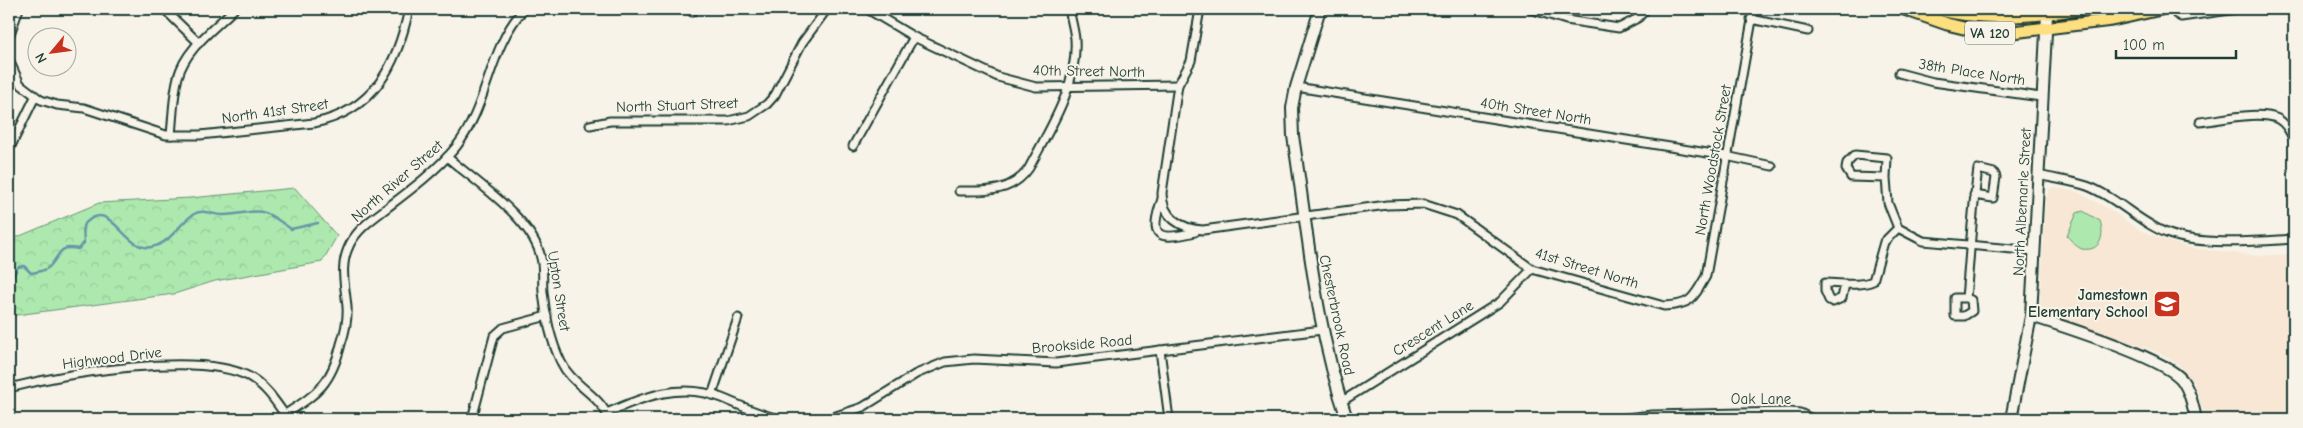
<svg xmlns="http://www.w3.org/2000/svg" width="2303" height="428" viewBox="0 0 2303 428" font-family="'Comic Neue',sans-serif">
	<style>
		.built { fill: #f7e7d4 }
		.forest { fill: url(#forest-crowns); stroke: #669372 }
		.green { fill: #ade9af; stroke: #669372 }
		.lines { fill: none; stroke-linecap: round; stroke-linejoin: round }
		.stream { stroke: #6597a7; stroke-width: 2.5 }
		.street-casing { stroke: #1f3d34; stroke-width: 11 }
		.secondary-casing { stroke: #1f3d34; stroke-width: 14 }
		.primary-casing { stroke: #1f3d34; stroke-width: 15 }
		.street { stroke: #f7f3e8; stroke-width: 7 }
		.secondary { stroke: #f7f3e8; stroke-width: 10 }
		.primary { stroke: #fddf80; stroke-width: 11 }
		.labels { text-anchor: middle; stroke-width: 4; stroke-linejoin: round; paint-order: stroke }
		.shield { fill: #f7f3e8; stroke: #60746a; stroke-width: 1 }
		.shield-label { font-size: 14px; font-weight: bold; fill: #1f3d34 }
		.street-label { font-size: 15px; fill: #1f3d34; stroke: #f7f3e8 }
		.poi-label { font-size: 15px; font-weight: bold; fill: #1f3d34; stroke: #f7f3e8; text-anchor: end }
	</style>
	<defs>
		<pattern id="forest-crowns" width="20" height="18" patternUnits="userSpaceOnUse" patternTransform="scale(1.25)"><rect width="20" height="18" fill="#ade9af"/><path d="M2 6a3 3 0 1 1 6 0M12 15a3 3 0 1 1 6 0" fill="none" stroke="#94c997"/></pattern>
	</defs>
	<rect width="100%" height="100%" fill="#f7f3e8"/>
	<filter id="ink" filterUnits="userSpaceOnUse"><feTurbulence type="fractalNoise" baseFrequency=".02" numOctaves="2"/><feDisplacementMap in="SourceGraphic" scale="10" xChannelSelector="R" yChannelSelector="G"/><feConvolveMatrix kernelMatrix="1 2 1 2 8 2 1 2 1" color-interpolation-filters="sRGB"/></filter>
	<g filter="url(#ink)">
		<path class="built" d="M 2050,188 L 2056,188 L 2077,192 L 2109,209 L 2141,231 L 2185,247 L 2257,256 L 2294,254 L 2294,419 L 2206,419 L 2194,383 L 2178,364 L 2156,351 L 2044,313 L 2040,302 L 2046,198 Z"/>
		<path class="forest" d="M 295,188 L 337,236 L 322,262 L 215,281 L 174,294 L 9,316 L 9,237 L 15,238 L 99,203 L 190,198 Z"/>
		<path class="green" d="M 2083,211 L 2100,221 C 2105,235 2101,252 2082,249 C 2076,247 2071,240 2067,236 L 2077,213 Z"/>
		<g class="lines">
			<path class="stream" d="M 9,284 L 18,267 L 24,266 L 31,273 C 37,272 46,271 50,266 C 61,254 58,245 78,249 L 84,243 L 83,226 C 111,193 123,253 152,247 C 171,243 179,223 194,214 C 205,208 213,216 224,215 C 262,212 257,204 291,229 L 318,223"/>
			<g class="street-casing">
				<g id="street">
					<path d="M 164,9 L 199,43"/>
					<path d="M 867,9 L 914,37 L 998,77 L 1036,87 L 1178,85"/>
					<path d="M 1200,9 L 1191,61 L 1178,85 L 1162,193 C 1162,217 1181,229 1203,230 L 1387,205 L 1423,204 L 1457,215 L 1532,269 L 1664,306 C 1691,305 1693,299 1706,276 L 1754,9"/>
					<path d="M 1530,9 L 1566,20 L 1619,28 L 1638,18 L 1646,9"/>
					<path d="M 2173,9 L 2176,14 L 2181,17 L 2237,9"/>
					<path d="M 692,12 L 694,9"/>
					<path d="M 1751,19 L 1808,31"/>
					<path d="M 9,37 L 19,9"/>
					<path d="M 9,60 L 20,84 L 41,100 L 57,105 L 84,108 L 166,135 L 200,135 L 314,123 C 374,111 397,65 409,9"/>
					<path d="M 1899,73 L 1933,82 L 2041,97"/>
					<path d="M 1296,87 L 1726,156 L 1772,166"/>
					<path d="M 2200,122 C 2220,120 2260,110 2278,119 C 2285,123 2291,133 2294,141"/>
					<path d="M 590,125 L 610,121 L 728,121 L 749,116 L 767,104 L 775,95 L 802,43 L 827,9"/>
					<path d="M 171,135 C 173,116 173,96 178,77 C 186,48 214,29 234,9"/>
					<path d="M 853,146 L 914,37"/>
					<path d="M 9,150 L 35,97"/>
					<path d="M 447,157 C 477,183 533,219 541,258 C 544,269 542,281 543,292 C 545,314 551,342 561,362 C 572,386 600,394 609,419"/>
					<path d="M 2039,175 C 2054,179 2072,181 2087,186 C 2117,197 2139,223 2169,234 C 2202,246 2259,241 2294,239"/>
					<path d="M 1886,178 L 1887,158 L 1855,155 L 1847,163 L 1846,169 L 1851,177 L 1886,178 L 1888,203 L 1898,228 L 1923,241 L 2035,251"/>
					<path d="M 959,191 C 986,191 1012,193 1029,168 C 1050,128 1078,86 1075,39 C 1074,29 1071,19 1069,9"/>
					<path d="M 1162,199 C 1148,238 1158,241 1195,232"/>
					<path d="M 1845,284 L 1842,298 L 1833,302 L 1829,300 L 1825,291 L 1825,283 C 1841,283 1858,287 1873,281 L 1884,242 L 1898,228"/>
					<path d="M 1966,298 L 1955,298 L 1955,316 L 1964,316 L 1972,311 L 1971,300 L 1966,298 C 1970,255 1972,212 1978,169 L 1994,173 L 1996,177 L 1993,198 L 1974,195"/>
					<path d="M 1160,350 L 1169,419"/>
					<path d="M 9,388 C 63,374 200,350 250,377 C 267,387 277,404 288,419"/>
					<path d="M 712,395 L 738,318"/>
					<path d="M 1341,402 L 1500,302 L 1532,269"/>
					<path d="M 607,413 C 644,396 682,382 722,398 C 741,406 760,415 780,419"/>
					<path d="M 278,419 C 314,395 330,389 341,344 C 345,332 348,320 347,307 C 345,284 339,265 350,244 C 358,228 374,218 388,207 C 412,189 437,170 456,147 C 489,105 488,48 524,9"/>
					<path d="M 472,419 L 494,336 L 503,328 L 547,316"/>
					<path d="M 827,419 L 863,407 L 916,374 L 945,362 L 974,359 L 1056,363 L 1322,330"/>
					<path d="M 1618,419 L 1652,415 L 1790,412 L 1800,413 L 1812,419"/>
				</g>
			</g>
			<g class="secondary-casing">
				<g id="secondary">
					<path d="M 1320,9 L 1296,87 L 1292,108 L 1293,136 C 1308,232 1315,326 1347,419"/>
					<path d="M 2031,316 C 2062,326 2165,358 2182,380 C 2190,391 2193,406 2196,419"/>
					<path d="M 2011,419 L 2031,316 L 2047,14"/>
				</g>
			</g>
			<g class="primary-casing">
				<g id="primary">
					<path d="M 1904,9 L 1947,24 L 1984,33 L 2013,32 L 2112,20 L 2161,9"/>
					<path d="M 1936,9 C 1985,22 2031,16 2080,9"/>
				</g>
			</g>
			<use href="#street" class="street"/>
			<use href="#secondary" class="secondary"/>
			<use href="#primary" class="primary"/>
		</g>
	</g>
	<defs>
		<g id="school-square" transform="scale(1.4375)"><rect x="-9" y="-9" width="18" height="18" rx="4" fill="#c8321e" stroke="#f7f3e8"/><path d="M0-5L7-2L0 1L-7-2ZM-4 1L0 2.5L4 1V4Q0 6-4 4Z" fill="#fff"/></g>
	</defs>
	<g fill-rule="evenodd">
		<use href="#school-square" x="2167" y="304"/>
	</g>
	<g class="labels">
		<rect class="shield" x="1965" y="21.5" width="50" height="23" rx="4"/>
		<g class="shield-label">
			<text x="1990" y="38">VA 120</text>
		</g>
		<g class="street-label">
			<text transform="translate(1089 71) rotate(1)" y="5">40th Street North</text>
			<text transform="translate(1972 72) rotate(9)" y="5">38th Place North</text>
			<text transform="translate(677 105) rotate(-2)" y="5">North Stuart Street</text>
			<text transform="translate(275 111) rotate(-8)" y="5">North 41st Street</text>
			<text transform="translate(1536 111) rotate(9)" y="5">40th Street North</text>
			<text transform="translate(1713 160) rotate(-80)" y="5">North Woodstock Street</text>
			<text transform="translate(397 181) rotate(-41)" y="5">North River Street</text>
			<text transform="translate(2022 202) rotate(-87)" y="5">North Albemarle Street</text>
			<text transform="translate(1587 268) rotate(17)" y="5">41st Street North</text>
			<text transform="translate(559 291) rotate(81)" y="5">Upton Street</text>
			<text transform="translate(1337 315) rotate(78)" y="5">Chesterbrook Road</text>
			<text transform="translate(1433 328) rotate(-32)" y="5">Crescent Lane</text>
			<text transform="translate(1082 344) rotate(-5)" y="5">Brookside Road</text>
			<text transform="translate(112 358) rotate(-7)" y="5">Highwood Drive</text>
			<text x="1761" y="404">Oak Lane</text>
		</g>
		<g class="poi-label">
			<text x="2148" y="300">Jamestown<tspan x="2148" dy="17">Elementary School</tspan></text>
		</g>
	</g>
	<rect width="2303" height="428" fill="none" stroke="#f7f3e8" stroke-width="30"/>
	<rect x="15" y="15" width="2273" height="398" fill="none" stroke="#1f3d34" stroke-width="2" filter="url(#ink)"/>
	<g transform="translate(52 52) rotate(241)"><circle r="24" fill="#f7f3e8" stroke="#a1aaa0"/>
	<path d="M0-4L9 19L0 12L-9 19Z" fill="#c8321e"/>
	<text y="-8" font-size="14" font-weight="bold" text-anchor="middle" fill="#1f3d34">N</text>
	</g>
	<path d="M2116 50v8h120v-8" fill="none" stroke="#1f3d34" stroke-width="2.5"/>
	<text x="2123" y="50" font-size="15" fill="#1f3d34" stroke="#f7f3e8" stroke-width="4" paint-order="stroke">100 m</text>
</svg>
